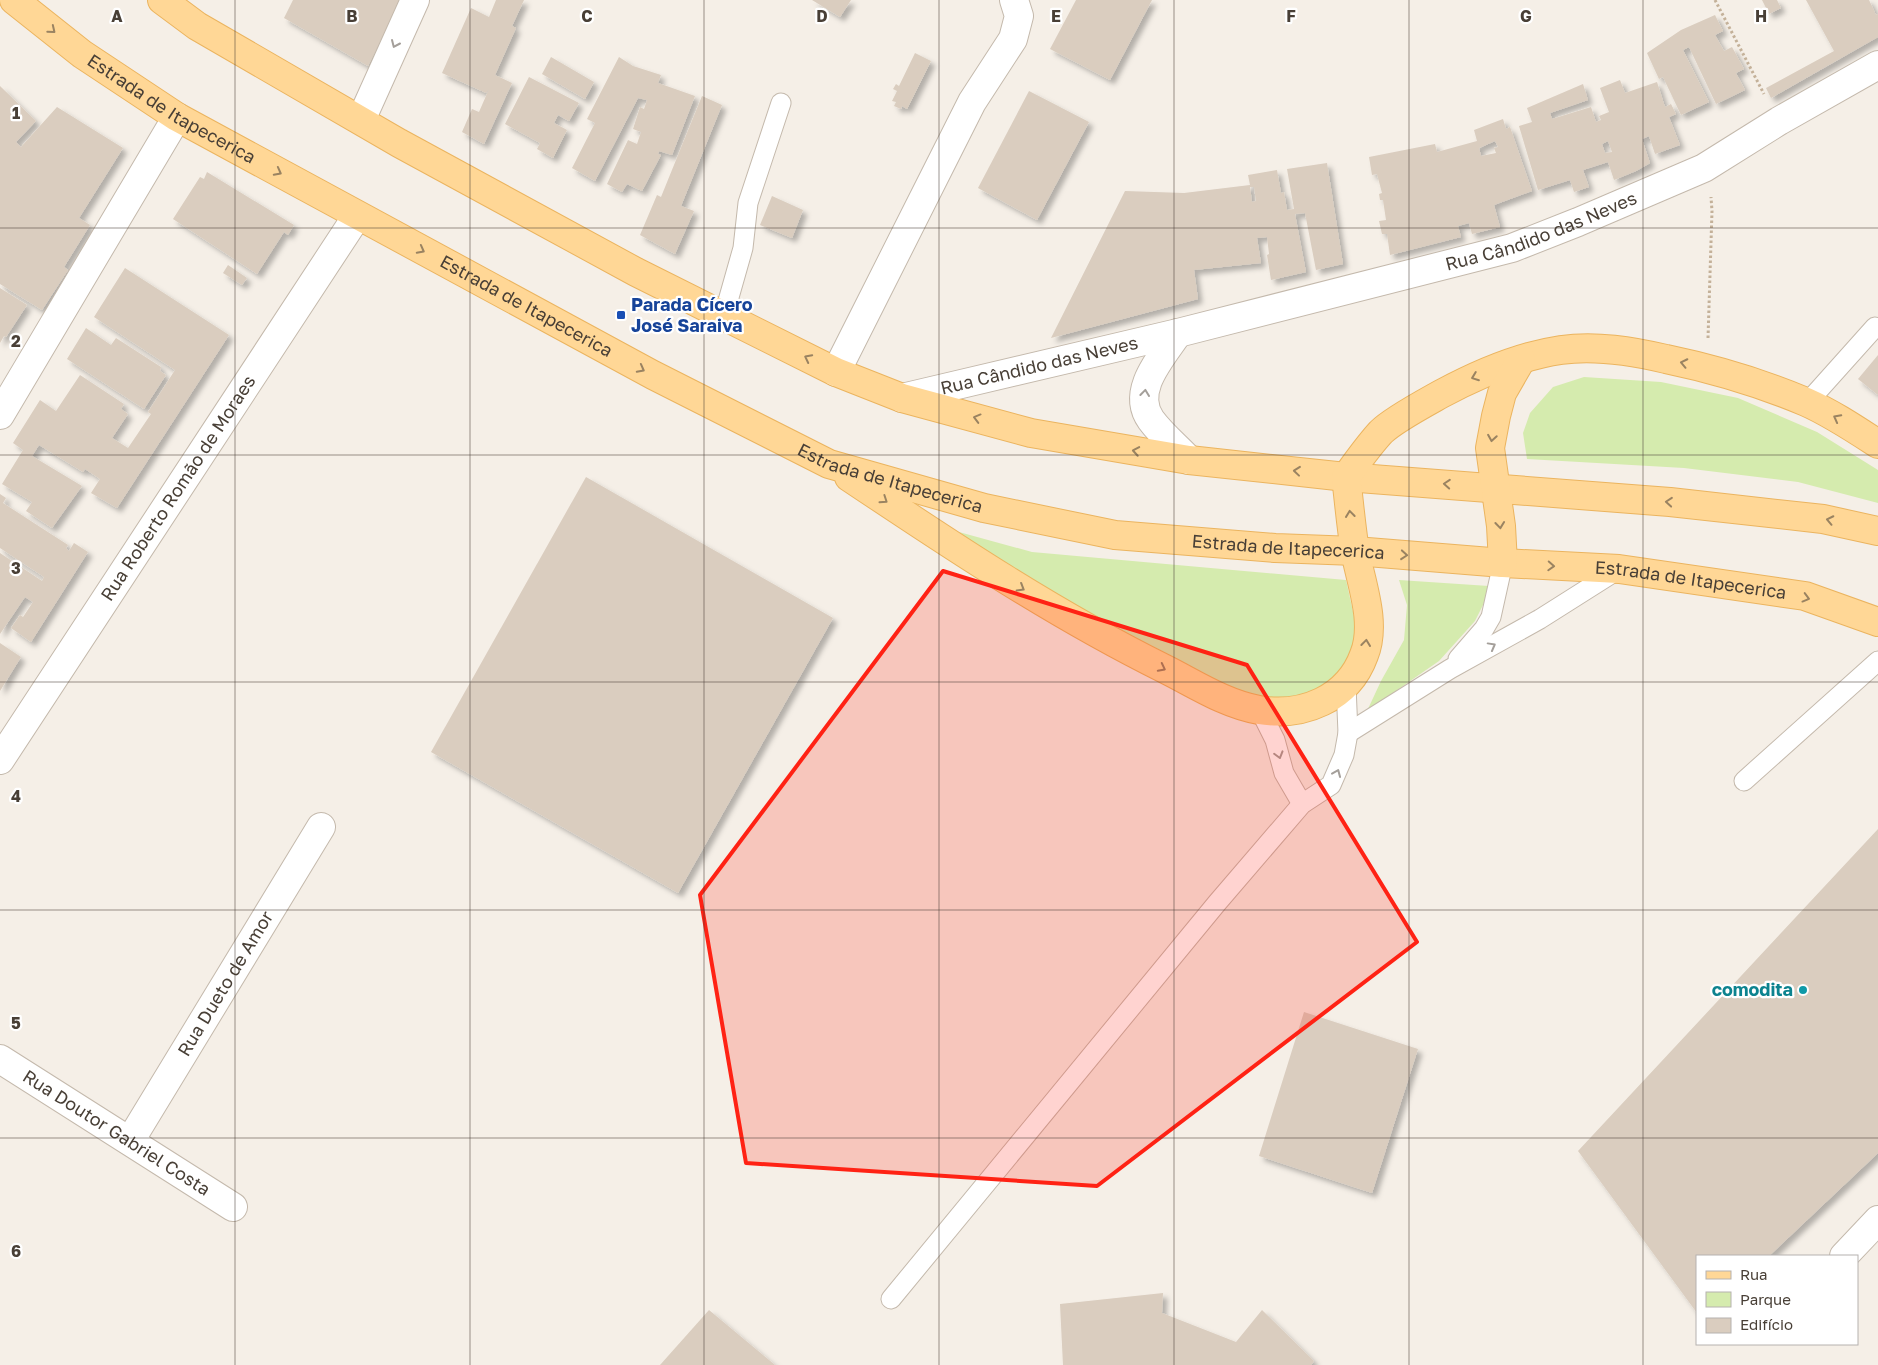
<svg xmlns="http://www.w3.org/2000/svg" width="1878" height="1365" viewBox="0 0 1878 1365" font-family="'Golos Text',sans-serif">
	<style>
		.green { fill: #d5ebae }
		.building { fill: #dacdbf; fill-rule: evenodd; filter: url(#shadow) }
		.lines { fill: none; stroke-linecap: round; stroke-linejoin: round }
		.service-casing { stroke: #c4b9ac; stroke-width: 21 }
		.minor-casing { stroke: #c4b9ac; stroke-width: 30 }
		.primary-casing { stroke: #ebb45f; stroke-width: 30 }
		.path { stroke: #c4b199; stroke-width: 3; stroke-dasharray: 2.5 2.5; stroke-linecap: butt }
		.service { stroke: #fff; stroke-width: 19 }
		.minor { stroke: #fff; stroke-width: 28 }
		.primary { stroke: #ffd796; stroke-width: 28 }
		.oneway { stroke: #9a8361 }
		.oneway2 { stroke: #a49f9a }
		.marked { fill: #ff2214; fill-opacity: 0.2; stroke: #ff2214; stroke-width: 4; stroke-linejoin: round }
		.grid { fill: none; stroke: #483f36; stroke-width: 1; stroke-opacity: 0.55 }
		.transit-dot { fill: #1a4fb4; stroke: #fff; stroke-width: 2 }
		.culture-dot { fill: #0f9aa8; stroke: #fff; stroke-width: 2 }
		.labels { text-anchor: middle; stroke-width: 4.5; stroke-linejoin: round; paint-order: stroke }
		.street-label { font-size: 18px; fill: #483f36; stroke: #fff }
		.transit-label { font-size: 18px; font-weight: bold; fill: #164399; stroke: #fff; text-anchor: start }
		.culture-label { font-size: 18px; font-weight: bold; fill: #0d838f; stroke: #fff; text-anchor: end }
		.grid-label { font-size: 16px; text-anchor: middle; font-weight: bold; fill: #483f36; stroke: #fff; stroke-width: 4.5; stroke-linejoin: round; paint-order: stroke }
	</style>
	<defs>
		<filter id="shadow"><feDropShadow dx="4.5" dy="4.5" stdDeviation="2.5" flood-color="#0004"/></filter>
	</defs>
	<rect width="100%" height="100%" fill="#f5efe7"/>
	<g class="green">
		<path d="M 1584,377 L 1661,382 L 1738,398 L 1817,432 L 1878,470 L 1878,503 L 1798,482 L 1684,468 L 1527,459 L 1523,433 L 1530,413 L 1553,387 Z"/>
		<path d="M 959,532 L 1032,552 L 1346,580 L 1356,625 L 1350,660 L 1332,678 L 1307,696 L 1261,704 L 1090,631 Z"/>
		<path d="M 1399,580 L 1489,586 L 1491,589 L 1475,621 L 1439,661 L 1367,711 L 1381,681 L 1404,640 L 1407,605 Z"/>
	</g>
	<g class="building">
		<path d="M 293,0 L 401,0 L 368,66 L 284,18 Z"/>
		<path d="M 496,0 L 524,0 L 512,26 L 516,28 L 495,75 L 512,83 L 484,144 L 462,132 L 472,109 L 479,112 L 489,89 L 486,93 L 442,73 L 471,8 L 489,17 Z"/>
		<path d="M 812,0 L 851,0 L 840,17 Z"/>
		<path d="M 1076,0 L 1152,0 L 1110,80 L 1050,49 Z"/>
		<path d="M 1762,0 L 1777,0 L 1781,8 L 1769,14 Z"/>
		<path d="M 1806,0 L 1869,0 L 1876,15 L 1878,14 L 1878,37 L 1771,98 L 1766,88 L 1834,51 Z"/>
		<path d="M 1715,15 L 1723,31 L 1715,35 L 1724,51 L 1732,47 L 1744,69 L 1736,73 L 1745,90 L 1716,104 L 1689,47 L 1683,50 L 1709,102 L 1681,115 L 1663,77 L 1659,79 L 1647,53 L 1681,30 Z"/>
		<path d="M 915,53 L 931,61 L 907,109 L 902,106 L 901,109 L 894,106 L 896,102 L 892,101 L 897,91 L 893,89 L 896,84 L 899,86 Z"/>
		<path d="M 551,57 L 594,82 L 585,99 L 542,74 Z"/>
		<path d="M 619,57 L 633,66 L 661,75 L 658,83 L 695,96 L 672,155 L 659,151 L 658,154 L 661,155 L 642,191 L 627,184 L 622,192 L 607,184 L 628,140 L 637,144 L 641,132 L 633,129 L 640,107 L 644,109 L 647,100 L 638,98 L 595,181 L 572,168 L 595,123 L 587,119 Z"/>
		<path d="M 529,77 L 579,103 L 569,121 L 558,115 L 554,123 L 567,130 L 553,158 L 537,149 L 540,143 L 505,124 Z"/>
		<path d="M 1620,80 L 1625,93 L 1657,82 L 1665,107 L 1671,104 L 1676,114 L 1669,117 L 1680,145 L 1655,154 L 1649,136 L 1642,139 L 1650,163 L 1636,171 L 1614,180 L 1608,162 L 1583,170 L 1589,187 L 1574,192 L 1570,180 L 1538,190 L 1519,126 L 1532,122 L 1527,108 L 1583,84 L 1588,100 L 1550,113 L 1552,119 L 1591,107 L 1596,122 L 1601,120 L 1599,116 L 1609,112 L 1600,88 ZM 1608,141 L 1612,152 L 1605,153 L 1602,144 Z"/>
		<path d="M 0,86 L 36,121 L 16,142 L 21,147 L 57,107 L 123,148 L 79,218 L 90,225 L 64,267 L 68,270 L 42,310 L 0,284 Z"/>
		<path d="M 1029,91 L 1089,122 L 1037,220 L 978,188 Z"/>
		<path d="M 702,96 L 722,105 L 681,206 L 694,211 L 675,254 L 640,235 L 657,195 L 661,197 Z"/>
		<path d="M 1503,119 L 1506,129 L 1510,127 L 1532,191 L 1494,205 L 1500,227 L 1472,234 L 1469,223 L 1458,226 L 1461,237 L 1390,255 L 1387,234 L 1382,234 L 1379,221 L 1386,220 L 1383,200 L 1380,200 L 1379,194 L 1382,193 L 1377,174 L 1372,175 L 1369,157 L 1435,144 L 1437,152 L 1477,141 L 1474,130 ZM 1495,141 L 1498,147 L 1494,148 L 1496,153 L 1481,156 L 1479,148 Z"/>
		<path d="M 1327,163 L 1343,264 L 1316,270 L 1305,213 L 1295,214 L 1306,272 L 1271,280 L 1267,255 L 1269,254 L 1267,237 L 1257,238 L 1261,263 L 1194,270 L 1198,299 L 1051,338 L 1125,191 L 1184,193 L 1250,185 L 1248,175 L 1277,170 L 1281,193 L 1284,192 L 1287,210 L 1294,209 L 1287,169 ZM 1250,187 L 1254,187 L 1256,201 L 1252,202 Z"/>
		<path d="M 207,172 L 294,225 L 288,235 L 284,232 L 257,274 L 173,219 L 200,177 L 204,179 Z"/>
		<path d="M 772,196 L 803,210 L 792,238 L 760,225 Z"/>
		<path d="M 228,265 L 247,278 L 242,285 L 223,273 Z"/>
		<path d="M 125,268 L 229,335 L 117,508 L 91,493 L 100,479 L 85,469 L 83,472 L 39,445 L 32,456 L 82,486 L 52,528 L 26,511 L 32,502 L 2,484 L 23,450 L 13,443 L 40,400 L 56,411 L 80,375 L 124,404 L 121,409 L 128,414 L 112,438 L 128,448 L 151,414 L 148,412 L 175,370 L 94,317 Z"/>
		<path d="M 0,288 L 27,305 L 6,337 L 4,336 L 0,343 Z"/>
		<path d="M 86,328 L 111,345 L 116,338 L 161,367 L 160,371 L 166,375 L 144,409 L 67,359 Z"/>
		<path d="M 1878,355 L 1878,395 L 1858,379 Z"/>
		<path d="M 586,477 L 833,618 L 678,893 L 431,752 Z"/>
		<path d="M 0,494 L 6,498 L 3,503 L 68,545 L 66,548 L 69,551 L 74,543 L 88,552 L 31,642 L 11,628 L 20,615 L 23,617 L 33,602 L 25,597 L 0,634 L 0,553 L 42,581 L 44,577 L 0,548 Z"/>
		<path d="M 0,643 L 21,657 L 0,691 Z"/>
		<path d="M 1878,829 L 1878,1153 L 1769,1256 L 1697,1256 L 1697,1313 L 1578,1151 Z"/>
		<path d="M 1304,1012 L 1418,1049 L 1372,1193 L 1259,1156 Z"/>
		<path d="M 1163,1293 L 1162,1313 L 1236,1342 L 1262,1310 L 1314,1361 L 1311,1365 L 1063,1365 L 1060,1304 Z"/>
		<path d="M 709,1310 L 775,1365 L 660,1365 Z"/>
	</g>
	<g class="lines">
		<g class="service-casing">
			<g id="service">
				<path d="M 724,315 L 743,248 L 748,203 L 781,103"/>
				<path d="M 1807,403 L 1875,327"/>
				<path d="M 1458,659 L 1484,629 L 1491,617 L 1503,563"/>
				<path d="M 1260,710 L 1275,740 L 1284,773 L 1302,804"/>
				<path d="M 1348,733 L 1450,669 L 1540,619 L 1619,569"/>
				<path d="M 1744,781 L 1878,661"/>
				<path d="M 891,1299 L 1217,903 L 1302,804 L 1331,785 L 1344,755 L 1348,733 L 1346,686"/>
			</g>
		</g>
		<g class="minor-casing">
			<g id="minor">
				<path d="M 361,120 L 415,0"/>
				<path d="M 1178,333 C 1162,357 1130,391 1151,420 C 1162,435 1177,447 1189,460"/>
				<path d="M 836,372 L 972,102 L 1013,39 L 1019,16 L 1014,0"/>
				<path id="s1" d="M 902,398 L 1178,333 L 1512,248 L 1578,222 L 1704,168 L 1779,121 L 1878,65"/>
				<path d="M 0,415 L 177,117"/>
				<path id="s2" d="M 0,760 L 357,216"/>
				<path id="s3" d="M 0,1059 L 233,1207"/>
				<path id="s4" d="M 130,1141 L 321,827"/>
				<path d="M 1844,1256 L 1878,1220"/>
			</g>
		</g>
		<g class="primary-casing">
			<g id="primary">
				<path id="s5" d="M 14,0 L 82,54 L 177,117 L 653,375 L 829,464 L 984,508 L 1115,535 L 1275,548 L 1355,551 L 1503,563 L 1619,569 L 1805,596 L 1878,622"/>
				<path d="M 162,0 L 197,26 L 399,143 L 636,272 L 836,372 L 902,398 L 1031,433 L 1189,460 L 1346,477 L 1670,502 L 1823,519 L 1878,531"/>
				<path d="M 849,477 C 952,546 1054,614 1165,669 C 1195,684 1225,704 1259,710 C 1303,717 1348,699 1364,655 C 1377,623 1361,583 1355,551 C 1351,526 1349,501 1346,477 C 1357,462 1368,446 1381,432 C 1393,420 1425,403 1441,394 C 1478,374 1520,356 1561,350 C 1596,345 1632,351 1666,359 C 1714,369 1761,383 1806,402 C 1831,413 1855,429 1878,444"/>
				<path d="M 1503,563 L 1501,526 L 1490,448 L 1496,416 L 1502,393 L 1521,360"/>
			</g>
		</g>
		<g class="path">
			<path d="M 1715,0 L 1764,94"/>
			<path d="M 1708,338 L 1712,211 L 1711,197"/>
		</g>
		<use href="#service" class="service"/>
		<use href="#minor" class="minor"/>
		<use href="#primary" class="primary"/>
	</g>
	<defs><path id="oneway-chevron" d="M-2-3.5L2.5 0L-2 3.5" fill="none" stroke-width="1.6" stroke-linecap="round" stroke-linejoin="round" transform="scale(1.25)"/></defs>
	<g class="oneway">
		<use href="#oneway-chevron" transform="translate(52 30) rotate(39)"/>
		<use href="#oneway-chevron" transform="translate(278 172) rotate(28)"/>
		<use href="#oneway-chevron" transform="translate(421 250) rotate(28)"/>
		<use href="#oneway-chevron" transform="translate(808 358) rotate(-153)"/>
		<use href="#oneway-chevron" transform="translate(1684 363) rotate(-168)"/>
		<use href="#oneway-chevron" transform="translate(641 369) rotate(28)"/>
		<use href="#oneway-chevron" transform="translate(1475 377) rotate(159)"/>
		<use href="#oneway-chevron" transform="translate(977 418) rotate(-165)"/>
		<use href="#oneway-chevron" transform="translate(1837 418) rotate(-152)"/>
		<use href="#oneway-chevron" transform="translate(1492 438) rotate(99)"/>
		<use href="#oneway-chevron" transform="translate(1136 451) rotate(-170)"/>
		<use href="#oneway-chevron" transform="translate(1297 471) rotate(-174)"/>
		<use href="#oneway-chevron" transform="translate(1447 484) rotate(-176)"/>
		<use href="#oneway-chevron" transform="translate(884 500) rotate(34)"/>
		<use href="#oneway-chevron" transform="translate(1669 502) rotate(-175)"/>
		<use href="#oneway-chevron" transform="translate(1350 514) rotate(-97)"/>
		<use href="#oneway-chevron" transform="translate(1830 520) rotate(-168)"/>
		<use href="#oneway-chevron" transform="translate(1500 525) rotate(84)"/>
		<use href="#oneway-chevron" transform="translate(1404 555) rotate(5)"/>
		<use href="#oneway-chevron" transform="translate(1551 566) rotate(3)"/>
		<use href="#oneway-chevron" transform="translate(1021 588) rotate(31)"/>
		<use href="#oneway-chevron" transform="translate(1806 598) rotate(15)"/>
		<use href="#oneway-chevron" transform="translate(1366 643) rotate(-83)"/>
		<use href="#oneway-chevron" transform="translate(1162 668) rotate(27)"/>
	</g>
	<g class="oneway2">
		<use href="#oneway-chevron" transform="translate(395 44) rotate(114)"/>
		<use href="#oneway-chevron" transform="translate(1145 393) rotate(-83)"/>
		<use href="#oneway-chevron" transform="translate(1492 646) rotate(-29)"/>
		<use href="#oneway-chevron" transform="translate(1279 755) rotate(74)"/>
		<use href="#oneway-chevron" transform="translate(1337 773) rotate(-67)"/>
	</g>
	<path class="marked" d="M 943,571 L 1247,665 L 1417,942 L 1097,1186 L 746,1163 L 700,895 Z"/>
	<path class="grid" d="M 235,0 L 235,1365M 470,0 L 470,1365M 704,0 L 704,1365M 939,0 L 939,1365M 1174,0 L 1174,1365M 1409,0 L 1409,1365M 1643,0 L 1643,1365M 0,228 L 1878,228M 0,455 L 1878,455M 0,682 L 1878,682M 0,910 L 1878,910M 0,1138 L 1878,1138"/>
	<rect class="transit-dot" x="616" y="310" width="10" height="10" rx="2.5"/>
	<circle class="culture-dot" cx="1803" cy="990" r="5"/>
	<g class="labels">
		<g class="street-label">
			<text dy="6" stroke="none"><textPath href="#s5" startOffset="192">Estrada de Itapecerica</textPath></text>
			<text dy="6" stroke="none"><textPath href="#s1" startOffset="661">Rua Cândido das Neves</textPath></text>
			<text dy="6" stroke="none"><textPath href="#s5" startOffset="598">Estrada de Itapecerica</textPath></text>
			<text dy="6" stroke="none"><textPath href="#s1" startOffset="141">Rua Cândido das Neves</textPath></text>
			<text dy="6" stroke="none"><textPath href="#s5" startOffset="1002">Estrada de Itapecerica</textPath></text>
			<text dy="6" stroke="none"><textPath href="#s2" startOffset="325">Rua Roberto Romão de Moraes</textPath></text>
			<text dy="6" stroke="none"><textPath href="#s5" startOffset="1408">Estrada de Itapecerica</textPath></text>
			<text dy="6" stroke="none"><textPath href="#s5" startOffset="1812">Estrada de Itapecerica</textPath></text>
			<text dy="6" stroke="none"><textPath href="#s4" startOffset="184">Rua Dueto de Amor</textPath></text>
			<text dy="6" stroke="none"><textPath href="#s3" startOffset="138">Rua Doutor Gabriel Costa</textPath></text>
		</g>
		<g class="transit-label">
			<text x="631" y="311">Parada Cícero<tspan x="631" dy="21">José Saraiva</tspan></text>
		</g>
		<g class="culture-label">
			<text x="1793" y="996">comodita</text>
		</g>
	</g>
	<g class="grid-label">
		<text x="117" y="22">A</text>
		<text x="352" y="22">B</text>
		<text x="587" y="22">C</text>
		<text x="822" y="22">D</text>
		<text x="1056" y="22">E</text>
		<text x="1291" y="22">F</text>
		<text x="1526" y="22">G</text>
		<text x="1761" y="22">H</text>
		<text x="16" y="119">1</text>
		<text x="16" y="347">2</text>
		<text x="16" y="574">3</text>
		<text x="16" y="802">4</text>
		<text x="16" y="1029">5</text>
		<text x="16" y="1257">6</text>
	</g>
	<rect x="1696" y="1255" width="162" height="90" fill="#ffffff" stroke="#b6b2af"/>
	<rect x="1706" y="1271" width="25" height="8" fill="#ffd796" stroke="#b6b2af"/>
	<text x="1740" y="1280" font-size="15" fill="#483f36">Rua</text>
	<rect x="1706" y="1292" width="25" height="15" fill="#d5ebae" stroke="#b6b2af"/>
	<text x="1740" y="1305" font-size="15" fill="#483f36">Parque</text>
	<rect x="1706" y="1318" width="25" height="15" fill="#dacdbf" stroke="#b6b2af"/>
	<text x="1740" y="1330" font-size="15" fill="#483f36">Edifício</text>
</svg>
